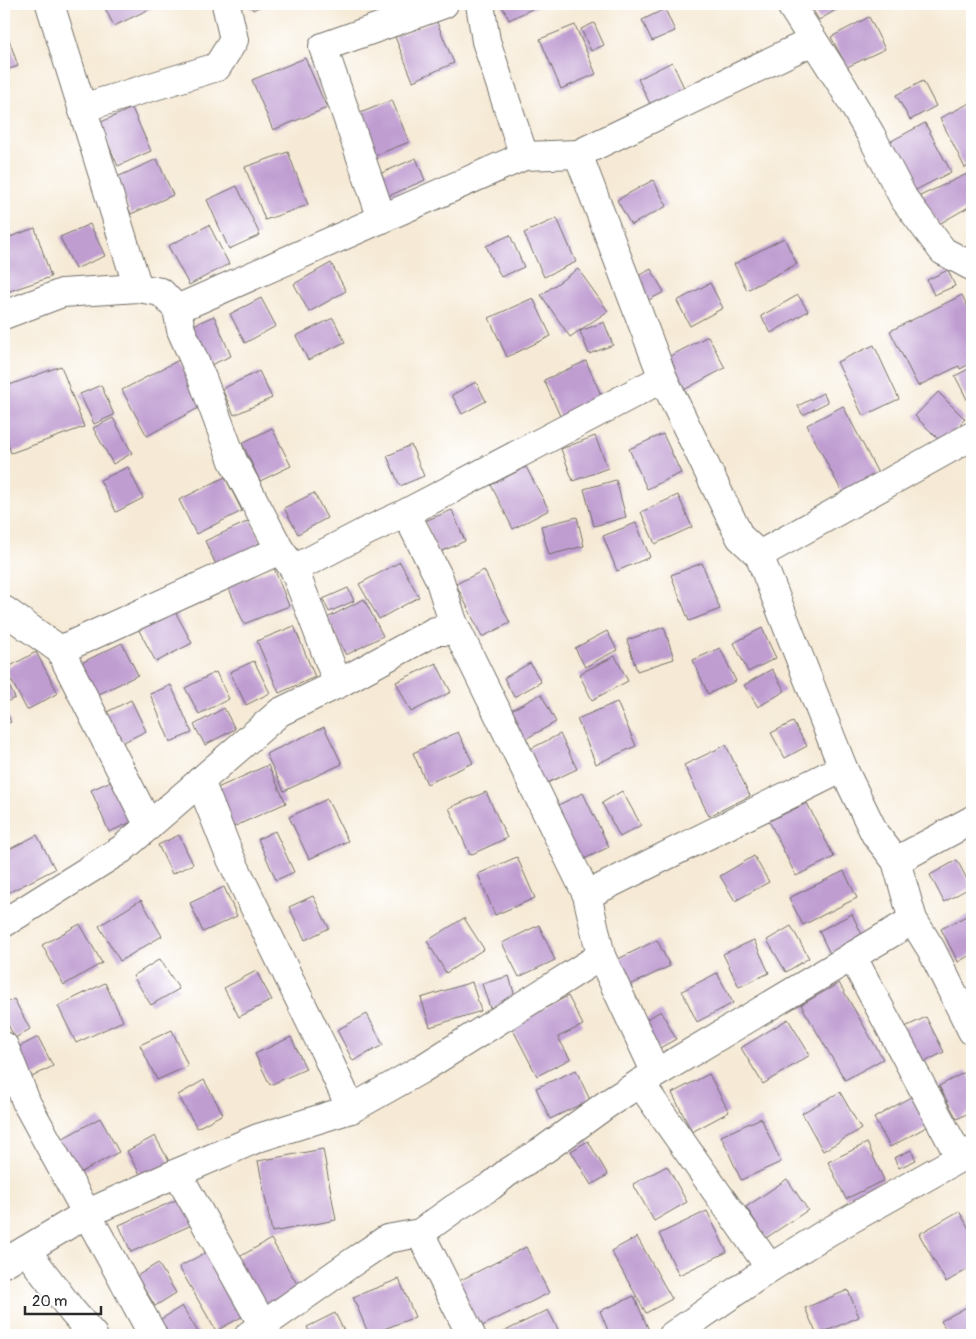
<svg xmlns="http://www.w3.org/2000/svg" width="976" height="1339" viewBox="0 0 976 1339" font-family="Pangolin,sans-serif">
	<style>
		.building { fill: #bf9dd1 }
		.lines { fill: none; stroke-linecap: round; stroke-linejoin: round }
		.minor-casing { stroke: #726e67; stroke-width: 30 }
		.minor { stroke: #fff; stroke-width: 28 }
	</style>
	<rect width="100%" height="100%" fill="#fff"/>
	<filter id="ink" filterUnits="userSpaceOnUse"><feTurbulence type="fractalNoise" baseFrequency=".02" numOctaves="2"/><feDisplacementMap in="SourceGraphic" scale="10" xChannelSelector="R" yChannelSelector="G"/><feConvolveMatrix kernelMatrix="1 2 1 2 8 2 1 2 1" color-interpolation-filters="sRGB"/></filter>
	<filter id="wash" filterUnits="userSpaceOnUse"><feTurbulence type="fractalNoise" baseFrequency=".0096" numOctaves="4" result="noise"/><feDisplacementMap in="SourceGraphic" scale="20" xChannelSelector="R" yChannelSelector="G"/><feGaussianBlur stdDeviation="1.12" result="paint"/><feColorMatrix in="noise" values="0 0 0 0 0 0 0 0 0 0 0 0 0 0 0 0 0 1.4 0 .05"/><feComposite in="paint" operator="in"/></filter>
	<g filter="url(#wash)">
		<rect width="100%" height="100%" fill="#f6ead6"/>
		<g id="blocks">
			<g class="building">
				<path d="M 103,4 L 160,4 L 114,26 Z"/>
				<path d="M 250,4 L 265,4 L 253,10 Z"/>
				<path d="M 501,4 L 542,4 L 509,20 Z"/>
				<path d="M 809,4 L 846,4 L 819,20 Z"/>
				<path d="M 665,9 L 675,31 L 652,41 L 642,20 Z"/>
				<path d="M 869,17 L 885,49 L 847,67 L 831,37 Z"/>
				<path d="M 436,20 L 454,63 L 413,81 L 395,37 Z"/>
				<path d="M 594,23 L 604,45 L 591,51 L 581,29 Z"/>
				<path d="M 4,25 L 18,66 L 4,71 Z"/>
				<path d="M 575,25 L 596,74 L 561,89 L 540,39 Z"/>
				<path d="M 305,58 L 327,108 L 273,130 L 252,80 Z"/>
				<path d="M 672,62 L 686,92 L 652,108 L 638,79 Z"/>
				<path d="M 923,81 L 936,106 L 910,120 L 896,95 Z"/>
				<path d="M 392,100 L 409,142 L 369,158 L 353,116 Z"/>
				<path d="M 970,103 L 972,108 L 972,164 L 965,168 L 940,118 Z"/>
				<path d="M 132,108 L 151,151 L 118,166 L 99,123 Z"/>
				<path d="M 925,123 L 951,172 L 908,194 L 882,146 Z"/>
				<path d="M 288,152 L 308,205 L 265,220 L 245,167 Z"/>
				<path d="M 416,158 L 425,180 L 384,198 L 375,176 Z"/>
				<path d="M 157,159 L 173,195 L 131,214 L 115,178 Z"/>
				<path d="M 967,174 L 972,185 L 972,205 L 939,224 L 920,196 Z"/>
				<path d="M 653,180 L 667,206 L 631,225 L 617,200 Z"/>
				<path d="M 237,186 L 260,235 L 229,249 L 207,200 Z"/>
				<path d="M 557,218 L 576,262 L 544,277 L 524,233 Z"/>
				<path d="M 90,224 L 105,256 L 75,269 L 60,237 Z"/>
				<path d="M 209,225 L 229,264 L 189,285 L 168,246 Z"/>
				<path d="M 35,228 L 51,277 L 7,292 L 4,283 L 4,239 Z"/>
				<path d="M 510,235 L 524,267 L 501,277 L 486,246 Z"/>
				<path d="M 784,238 L 797,264 L 747,290 L 734,264 Z"/>
				<path d="M 331,263 L 346,291 L 309,312 L 294,284 Z"/>
				<path d="M 578,269 L 608,311 L 570,337 L 541,295 Z"/>
				<path d="M 651,269 L 664,292 L 641,304 L 629,281 Z"/>
				<path d="M 948,270 L 955,286 L 934,295 L 927,280 Z"/>
				<path d="M 710,283 L 723,308 L 690,326 L 677,301 Z"/>
				<path d="M 798,295 L 808,311 L 771,333 L 761,316 Z"/>
				<path d="M 962,295 L 972,316 L 972,363 L 960,369 L 959,366 L 918,386 L 890,331 Z"/>
				<path d="M 261,298 L 276,326 L 245,343 L 230,314 Z"/>
				<path d="M 533,298 L 551,336 L 507,357 L 489,318 Z"/>
				<path d="M 214,316 L 231,356 L 206,367 L 189,327 Z"/>
				<path d="M 333,318 L 345,342 L 308,360 L 296,336 Z"/>
				<path d="M 604,322 L 613,345 L 589,354 L 580,331 Z"/>
				<path d="M 708,336 L 725,368 L 678,393 L 661,361 Z"/>
				<path d="M 874,345 L 899,399 L 863,416 L 837,362 Z"/>
				<path d="M 179,360 L 204,405 L 147,436 L 122,390 Z"/>
				<path d="M 586,361 L 606,406 L 564,425 L 544,380 Z"/>
				<path d="M 61,366 L 84,427 L 11,453 L 4,433 L 4,387 Z"/>
				<path d="M 972,367 L 972,409 L 955,376 Z"/>
				<path d="M 259,371 L 272,398 L 234,415 L 222,389 Z"/>
				<path d="M 476,382 L 486,401 L 462,414 L 452,395 Z"/>
				<path d="M 101,385 L 114,415 L 94,424 L 80,394 Z"/>
				<path d="M 938,392 L 965,419 L 942,443 L 915,416 Z"/>
				<path d="M 823,393 L 828,402 L 803,415 L 798,406 Z"/>
				<path d="M 843,406 L 880,477 L 844,496 L 807,425 Z"/>
				<path d="M 113,418 L 132,453 L 113,464 L 93,428 Z"/>
				<path d="M 272,428 L 291,466 L 260,481 L 242,443 Z"/>
				<path d="M 663,434 L 681,473 L 647,489 L 629,449 Z"/>
				<path d="M 595,436 L 608,468 L 573,481 L 561,449 Z"/>
				<path d="M 411,445 L 424,476 L 400,486 L 387,456 Z"/>
				<path d="M 128,467 L 143,498 L 116,512 L 100,480 Z"/>
				<path d="M 526,467 L 549,510 L 513,529 L 491,485 Z"/>
				<path d="M 225,477 L 242,511 L 196,534 L 179,500 Z"/>
				<path d="M 616,480 L 626,517 L 594,526 L 584,489 Z"/>
				<path d="M 314,493 L 327,518 L 298,534 L 284,508 Z"/>
				<path d="M 678,495 L 692,527 L 655,544 L 641,512 Z"/>
				<path d="M 452,510 L 465,541 L 438,553 L 425,521 Z"/>
				<path d="M 577,517 L 584,546 L 549,555 L 541,526 Z"/>
				<path d="M 251,520 L 264,548 L 218,569 L 205,541 Z"/>
				<path d="M 636,523 L 650,557 L 617,571 L 603,536 Z"/>
				<path d="M 400,562 L 419,597 L 379,619 L 359,584 Z"/>
				<path d="M 702,563 L 720,609 L 689,621 L 671,575 Z"/>
				<path d="M 274,568 L 289,606 L 244,624 L 228,586 Z"/>
				<path d="M 484,570 L 510,623 L 482,637 L 456,584 Z"/>
				<path d="M 348,588 L 354,601 L 329,612 L 323,599 Z"/>
				<path d="M 364,599 L 383,636 L 346,655 L 327,618 Z"/>
				<path d="M 171,604 L 192,643 L 156,662 L 135,623 Z"/>
				<path d="M 294,626 L 315,677 L 279,693 L 257,641 Z"/>
				<path d="M 664,627 L 674,659 L 637,671 L 627,640 Z"/>
				<path d="M 762,628 L 776,658 L 748,672 L 734,643 Z"/>
				<path d="M 607,631 L 617,650 L 585,667 L 575,648 Z"/>
				<path d="M 122,643 L 138,675 L 93,697 L 77,665 Z"/>
				<path d="M 720,648 L 736,681 L 708,694 L 693,660 Z"/>
				<path d="M 36,652 L 58,693 L 27,710 L 5,669 Z"/>
				<path d="M 615,656 L 628,681 L 592,700 L 579,674 Z"/>
				<path d="M 254,661 L 270,693 L 246,705 L 230,672 Z"/>
				<path d="M 436,663 L 451,692 L 411,712 L 396,682 Z"/>
				<path d="M 530,663 L 541,682 L 514,697 L 504,678 Z"/>
				<path d="M 772,669 L 785,691 L 758,707 L 744,685 Z"/>
				<path d="M 216,672 L 229,699 L 199,714 L 185,688 Z"/>
				<path d="M 4,675 L 15,698 L 4,703 Z"/>
				<path d="M 171,685 L 192,733 L 170,742 L 150,694 Z"/>
				<path d="M 541,694 L 556,722 L 520,742 L 504,714 Z"/>
				<path d="M 131,700 L 146,731 L 116,746 L 101,715 Z"/>
				<path d="M 617,702 L 636,746 L 596,764 L 577,719 Z"/>
				<path d="M 4,707 L 11,722 L 4,725 Z"/>
				<path d="M 224,708 L 235,729 L 205,745 L 194,725 Z"/>
				<path d="M 793,722 L 807,746 L 785,758 L 771,733 Z"/>
				<path d="M 324,727 L 342,764 L 284,791 L 266,754 Z"/>
				<path d="M 458,732 L 473,763 L 427,784 L 413,753 Z"/>
				<path d="M 560,734 L 577,769 L 543,785 L 526,751 Z"/>
				<path d="M 726,745 L 750,796 L 709,816 L 684,765 Z"/>
				<path d="M 268,765 L 286,803 L 231,828 L 213,790 Z"/>
				<path d="M 118,778 L 136,820 L 109,832 L 91,790 Z"/>
				<path d="M 622,791 L 641,825 L 620,837 L 602,803 Z"/>
				<path d="M 486,792 L 507,838 L 470,855 L 449,808 Z"/>
				<path d="M 583,793 L 609,847 L 576,863 L 550,809 Z"/>
				<path d="M 327,799 L 348,841 L 309,859 L 289,817 Z"/>
				<path d="M 807,803 L 834,857 L 796,876 L 769,821 Z"/>
				<path d="M 275,831 L 294,872 L 276,880 L 258,839 Z"/>
				<path d="M 37,835 L 55,869 L 4,895 L 4,852 Z"/>
				<path d="M 179,835 L 193,864 L 172,874 L 158,845 Z"/>
				<path d="M 754,856 L 769,882 L 735,901 L 720,876 Z"/>
				<path d="M 517,857 L 535,898 L 495,915 L 478,874 Z"/>
				<path d="M 957,860 L 971,887 L 944,902 L 930,875 Z"/>
				<path d="M 844,871 L 857,898 L 803,925 L 789,898 Z"/>
				<path d="M 224,887 L 237,916 L 203,932 L 190,903 Z"/>
				<path d="M 313,896 L 329,928 L 305,940 L 289,907 Z"/>
				<path d="M 141,900 L 162,936 L 120,961 L 99,926 Z"/>
				<path d="M 972,913 L 972,954 L 958,962 L 941,929 Z"/>
				<path d="M 852,914 L 863,937 L 830,954 L 819,931 Z"/>
				<path d="M 464,918 L 484,949 L 446,973 L 427,941 Z"/>
				<path d="M 80,924 L 102,963 L 64,985 L 42,945 Z"/>
				<path d="M 539,925 L 555,960 L 519,977 L 502,943 Z"/>
				<path d="M 791,926 L 809,958 L 786,972 L 767,940 Z"/>
				<path d="M 657,940 L 670,966 L 628,986 L 616,960 Z"/>
				<path d="M 754,940 L 769,973 L 739,987 L 723,954 Z"/>
				<path d="M 160,959 L 179,989 L 151,1005 L 133,976 Z"/>
				<path d="M 256,971 L 272,1000 L 239,1017 L 224,988 Z"/>
				<path d="M 717,973 L 733,1003 L 697,1022 L 682,991 Z"/>
				<path d="M 509,976 L 516,1000 L 490,1008 L 482,984 Z"/>
				<path d="M 472,982 L 481,1011 L 430,1027 L 421,998 Z"/>
				<path d="M 105,983 L 123,1021 L 76,1043 L 58,1006 Z"/>
				<path d="M 839,983 L 883,1059 L 845,1080 L 801,1005 Z"/>
				<path d="M 568,996 L 583,1025 L 558,1037 L 570,1059 L 537,1076 L 511,1026 Z"/>
				<path d="M 14,999 L 30,1029 L 15,1038 L 4,1017 L 4,1004 Z"/>
				<path d="M 661,1011 L 676,1039 L 658,1049 L 642,1022 Z"/>
				<path d="M 367,1014 L 383,1045 L 353,1061 L 337,1030 Z"/>
				<path d="M 926,1017 L 944,1052 L 917,1066 L 899,1030 Z"/>
				<path d="M 788,1019 L 810,1055 L 763,1084 L 741,1048 Z"/>
				<path d="M 172,1030 L 188,1066 L 157,1080 L 140,1045 Z"/>
				<path d="M 38,1037 L 53,1066 L 32,1077 L 17,1048 Z"/>
				<path d="M 291,1037 L 306,1069 L 270,1085 L 255,1054 Z"/>
				<path d="M 576,1070 L 590,1100 L 550,1119 L 536,1088 Z"/>
				<path d="M 967,1071 L 972,1082 L 972,1111 L 957,1119 L 939,1086 Z"/>
				<path d="M 709,1074 L 729,1112 L 692,1132 L 672,1093 Z"/>
				<path d="M 204,1080 L 223,1114 L 197,1128 L 178,1095 Z"/>
				<path d="M 840,1092 L 861,1129 L 823,1151 L 802,1113 Z"/>
				<path d="M 914,1095 L 930,1125 L 890,1147 L 874,1118 Z"/>
				<path d="M 100,1118 L 119,1152 L 74,1176 L 56,1142 Z"/>
				<path d="M 761,1118 L 781,1162 L 741,1180 L 721,1136 Z"/>
				<path d="M 155,1136 L 170,1163 L 142,1178 L 127,1151 Z"/>
				<path d="M 588,1141 L 608,1175 L 591,1185 L 571,1151 Z"/>
				<path d="M 867,1143 L 884,1180 L 846,1199 L 828,1162 Z"/>
				<path d="M 323,1149 L 336,1220 L 272,1232 L 258,1161 Z"/>
				<path d="M 911,1150 L 916,1160 L 899,1168 L 894,1158 Z"/>
				<path d="M 667,1166 L 687,1202 L 654,1221 L 633,1184 Z"/>
				<path d="M 787,1179 L 808,1210 L 766,1238 L 746,1207 Z"/>
				<path d="M 183,1197 L 194,1224 L 131,1252 L 119,1225 Z"/>
				<path d="M 707,1211 L 727,1252 L 679,1275 L 659,1234 Z"/>
				<path d="M 959,1211 L 972,1234 L 972,1267 L 946,1282 L 919,1234 Z"/>
				<path d="M 637,1237 L 672,1299 L 646,1313 L 611,1251 Z"/>
				<path d="M 271,1239 L 300,1289 L 260,1311 L 232,1261 Z"/>
				<path d="M 526,1247 L 549,1293 L 480,1327 L 457,1282 Z"/>
				<path d="M 210,1250 L 247,1314 L 216,1331 L 179,1267 Z"/>
				<path d="M 158,1263 L 176,1293 L 155,1306 L 137,1276 Z"/>
				<path d="M 399,1279 L 415,1317 L 369,1335 L 353,1297 Z"/>
				<path d="M 848,1290 L 859,1317 L 817,1335 L 805,1308 Z"/>
				<path d="M 634,1296 L 651,1335 L 610,1335 L 600,1311 Z"/>
				<path d="M 972,1304 L 972,1335 L 949,1335 L 941,1321 Z"/>
				<path d="M 182,1306 L 200,1335 L 162,1335 L 155,1323 Z"/>
				<path d="M 548,1310 L 561,1335 L 497,1335 Z"/>
				<path d="M 335,1313 L 346,1335 L 311,1335 L 307,1327 Z"/>
			</g>
		</g>
	</g>
	<g filter="url(#ink)">
		<use href="#blocks" fill-opacity="0" stroke="#726e67" stroke-width="1"/>
		<g class="lines">
			<g class="minor-casing">
				<g id="minor">
					<path d="M 50,4 L 138,288"/>
					<path d="M 480,4 L 486,41 L 524,156 L 578,154 L 813,41"/>
					<path d="M 790,4 L 842,85 L 871,135 L 904,199 L 943,251 L 971,266"/>
					<path d="M 82,108 L 217,67 L 234,40 L 226,4"/>
					<path d="M 578,154 L 663,378 L 740,537 L 759,555 L 843,768 L 875,834 L 896,861 L 913,920 L 931,949 L 972,1031"/>
					<path d="M 382,219 L 323,47 L 444,4"/>
					<path d="M 177,309 L 524,156"/>
					<path d="M 4,315 L 62,293 L 138,288 L 161,292 L 177,309 L 181,330 L 202,378 L 233,461 L 280,550 L 294,569 L 338,684"/>
					<path d="M 406,513 L 439,578 L 453,622"/>
					<path d="M 759,555 L 972,436"/>
					<path d="M 294,569 L 367,531 L 406,513 L 663,378"/>
					<path d="M 4,610 L 60,650 L 149,826"/>
					<path d="M 60,650 L 280,550"/>
					<path d="M 896,861 L 972,820"/>
					<path d="M 587,895 L 843,768"/>
					<path d="M 4,923 L 122,849 L 280,712 L 338,684 L 435,631 L 455,631 L 453,622 L 587,895 L 601,956 L 656,1073"/>
					<path d="M 852,956 L 960,1158"/>
					<path d="M 4,1046 L 27,1104 L 153,1335"/>
					<path d="M 640,1083 L 770,1268"/>
					<path d="M 351,1109 L 420,1070 L 601,956"/>
					<path d="M 177,1173 L 263,1325"/>
					<path d="M 420,1233 L 471,1335"/>
					<path d="M 26,1250 L 72,1311 L 93,1335"/>
					<path d="M 4,1263 L 86,1214 L 177,1173 L 258,1138 L 351,1109 L 324,1050 L 231,859 L 200,781"/>
					<path d="M 249,1335 L 350,1264 L 387,1239 L 420,1233 L 455,1208 L 491,1186 L 507,1173 L 545,1149 L 607,1104 L 640,1083 L 913,920"/>
					<path d="M 673,1335 L 770,1268 L 828,1232 L 972,1151"/>
				</g>
			</g>
			<use href="#minor" class="minor"/>
		</g>
	</g>
	<rect width="976" height="1339" fill="none" stroke="#fff" stroke-width="20"/>
	<path d="M25 1306v8h76v-8" fill="none" stroke="#2b2b2b" stroke-width="2.5"/>
	<text x="32" y="1306" font-size="15" fill="#2b2b2b" stroke="#ffffff" stroke-width="4" paint-order="stroke">20 m</text>
</svg>
